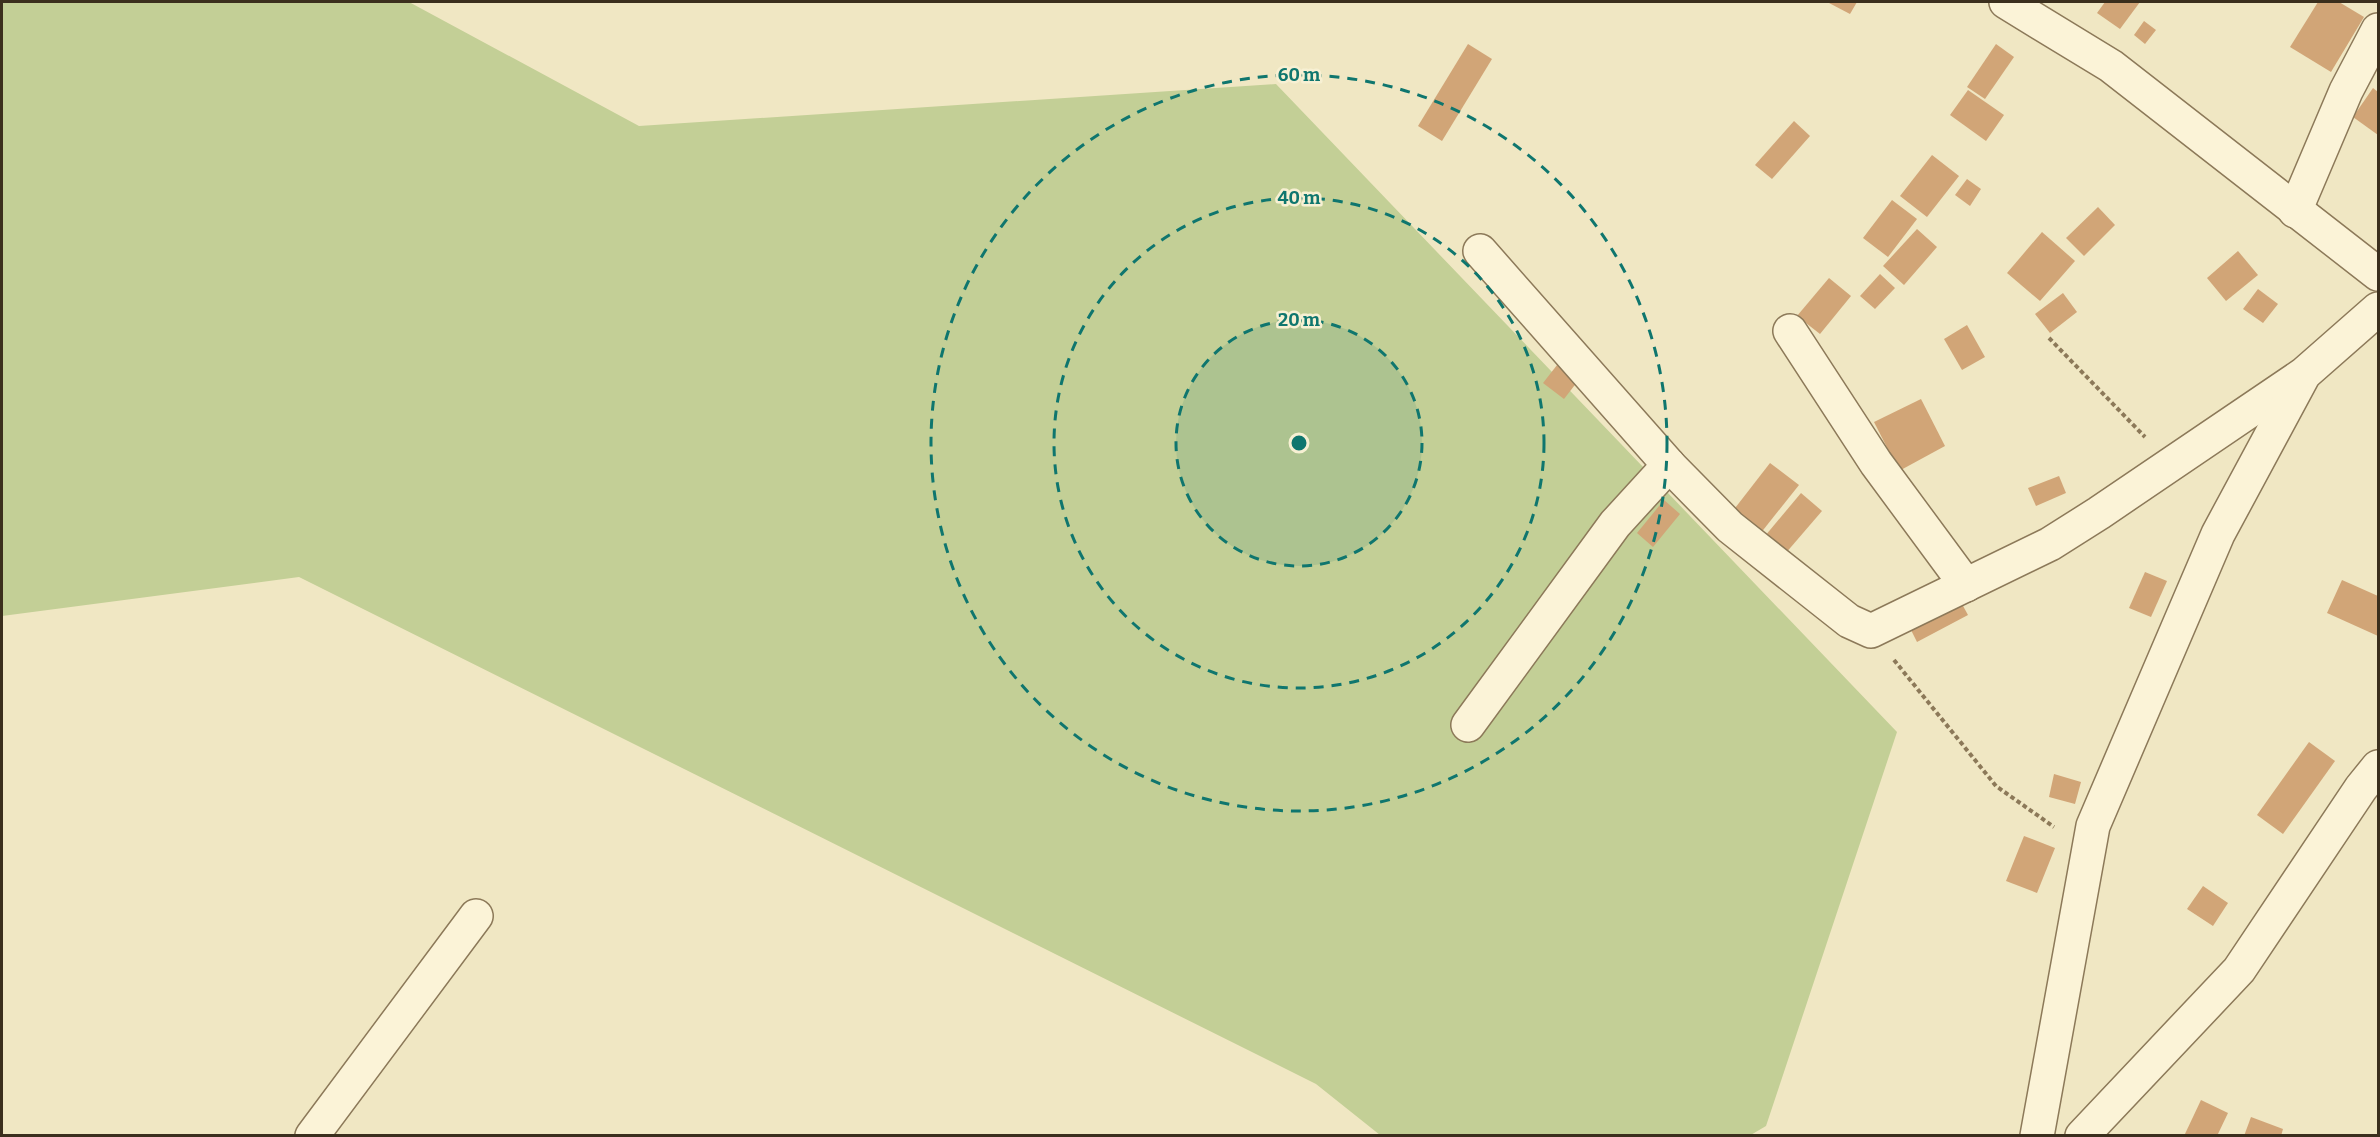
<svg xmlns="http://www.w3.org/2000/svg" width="2380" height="1137" viewBox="0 0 2380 1137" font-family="Bitter,serif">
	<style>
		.green { fill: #c3cf96 }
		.building { fill: #d1a577 }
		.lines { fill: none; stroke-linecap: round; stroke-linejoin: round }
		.street-casing { stroke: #8c7959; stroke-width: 36 }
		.path { stroke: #8c7959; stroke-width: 4; stroke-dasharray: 4.5 3; stroke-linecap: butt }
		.street { stroke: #fbf3d7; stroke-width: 33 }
		.ring { fill: none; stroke: #0f766e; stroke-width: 3; stroke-dasharray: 10 8 }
		.centre { fill: #0f766e; stroke: #f7f0d3; stroke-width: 3 }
		.ring-label { font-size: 18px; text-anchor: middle; font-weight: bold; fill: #0f766e; stroke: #f7f0d3; stroke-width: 5; stroke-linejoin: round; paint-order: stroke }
	</style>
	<rect width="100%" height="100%" fill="#f0e7c3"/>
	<path class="green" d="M 2,2 L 409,2 L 639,126 L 1276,84 L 1897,732 L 1766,1126 L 1749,1136 L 1380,1135 L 1316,1084 L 299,577 L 2,616 Z"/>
	<g class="building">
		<path d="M 1830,2 L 1857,2 L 1850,14 L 1829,3 Z"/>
		<path d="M 2105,2 L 2140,2 L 2120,29 L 2097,13 Z"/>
		<path d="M 2318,2 L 2339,2 L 2364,17 L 2331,72 L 2290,47 Z"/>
		<path d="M 2144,21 L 2156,30 L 2145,44 L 2134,35 Z"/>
		<path d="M 1468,44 L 1492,59 L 1442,141 L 1418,126 Z"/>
		<path d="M 1996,44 L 2014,57 L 1985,99 L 1967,87 Z"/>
		<path d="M 2373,88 L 2378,92 L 2378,135 L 2353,117 Z"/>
		<path d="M 1968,90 L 2004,115 L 1986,141 L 1950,115 Z"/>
		<path d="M 1794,121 L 1810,136 L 1772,179 L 1755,165 Z"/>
		<path d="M 1932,155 L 1959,176 L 1927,217 L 1900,196 Z"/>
		<path d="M 1967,179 L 1981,189 L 1970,206 L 1955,195 Z"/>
		<path d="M 1892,200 L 1917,219 L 1888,257 L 1863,238 Z"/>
		<path d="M 2098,207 L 2115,225 L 2084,256 L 2066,238 Z"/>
		<path d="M 1917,229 L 1937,247 L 1904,285 L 1883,266 Z"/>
		<path d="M 2042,232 L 2075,261 L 2040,301 L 2007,273 Z"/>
		<path d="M 2238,251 L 2258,275 L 2226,301 L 2207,278 Z"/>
		<path d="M 1880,274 L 1895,288 L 1875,309 L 1860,296 Z"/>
		<path d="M 1829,278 L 1851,296 L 1820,334 L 1797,316 Z"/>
		<path d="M 2258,289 L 2278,304 L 2263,323 L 2243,309 Z"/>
		<path d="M 2063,293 L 2077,312 L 2050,333 L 2035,314 Z"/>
		<path d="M 1967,325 L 1985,357 L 1962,370 L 1944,339 Z"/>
		<path d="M 1561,360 L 1581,377 L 1564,399 L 1543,383 Z"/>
		<path d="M 1921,399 L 1945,446 L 1899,471 L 1874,422 Z"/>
		<path d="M 1770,463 L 1799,485 L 1760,534 L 1732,512 Z"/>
		<path d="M 2059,476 L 2066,493 L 2036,506 L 2028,488 Z"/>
		<path d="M 1801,493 L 1822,511 L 1785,554 L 1765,536 Z"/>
		<path d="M 1664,500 L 1680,514 L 1653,547 L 1637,533 Z"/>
		<path d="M 2145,572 L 2167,581 L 2151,617 L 2129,608 Z"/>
		<path d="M 2342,580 L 2378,596 L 2378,636 L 2327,613 Z"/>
		<path d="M 1957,595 L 1968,615 L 1917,642 L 1907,622 Z"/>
		<path d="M 2309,742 L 2335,761 L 2283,834 L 2257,815 Z"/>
		<path d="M 2054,774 L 2081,782 L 2075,804 L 2049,797 Z"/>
		<path d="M 2024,836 L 2055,848 L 2037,893 L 2006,881 Z"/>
		<path d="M 2203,886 L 2228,903 L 2213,926 L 2187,909 Z"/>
		<path d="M 2201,1100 L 2228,1113 L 2217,1136 L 2184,1136 Z"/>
		<path d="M 2251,1117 L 2283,1129 L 2281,1136 L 2244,1136 Z"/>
	</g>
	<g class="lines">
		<g class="street-casing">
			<g id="street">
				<path d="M 2006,2 L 2111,66 L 2378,274"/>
				<path d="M 2295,211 L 2346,91 L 2378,30"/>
				<path d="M 1480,251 L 1669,465 L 1730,527 L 1849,621 L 1871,631 L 2050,544 L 2099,513 L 2304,374 L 2378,309"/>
				<path d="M 1790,331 L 1876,463 L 1966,585"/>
				<path d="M 1468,725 L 1615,524 L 1669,465"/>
				<path d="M 312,1136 L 476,916"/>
				<path d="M 2037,1136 L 2093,826 L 2218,534 L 2302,378"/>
				<path d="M 2082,1136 L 2239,970 L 2361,788 L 2378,767"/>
			</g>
		</g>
		<g class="path">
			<path d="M 2049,338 L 2145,437"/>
			<path d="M 1894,660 L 1996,786 L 2054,827"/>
		</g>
		<use href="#street" class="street"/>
	</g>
	<circle cx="1299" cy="443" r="123" fill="#0f766e" fill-opacity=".12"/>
	<g class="ring">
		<circle cx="1299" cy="443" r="123"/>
		<circle cx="1299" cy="443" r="245"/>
		<circle cx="1299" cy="443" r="368"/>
	</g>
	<circle cx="1299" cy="443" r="9" class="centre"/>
	<g class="ring-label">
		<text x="1299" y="81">60 m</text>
		<text x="1299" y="204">40 m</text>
		<text x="1299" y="326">20 m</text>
	</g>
	<rect width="2380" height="1137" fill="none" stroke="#3b2f1d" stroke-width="6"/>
</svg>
